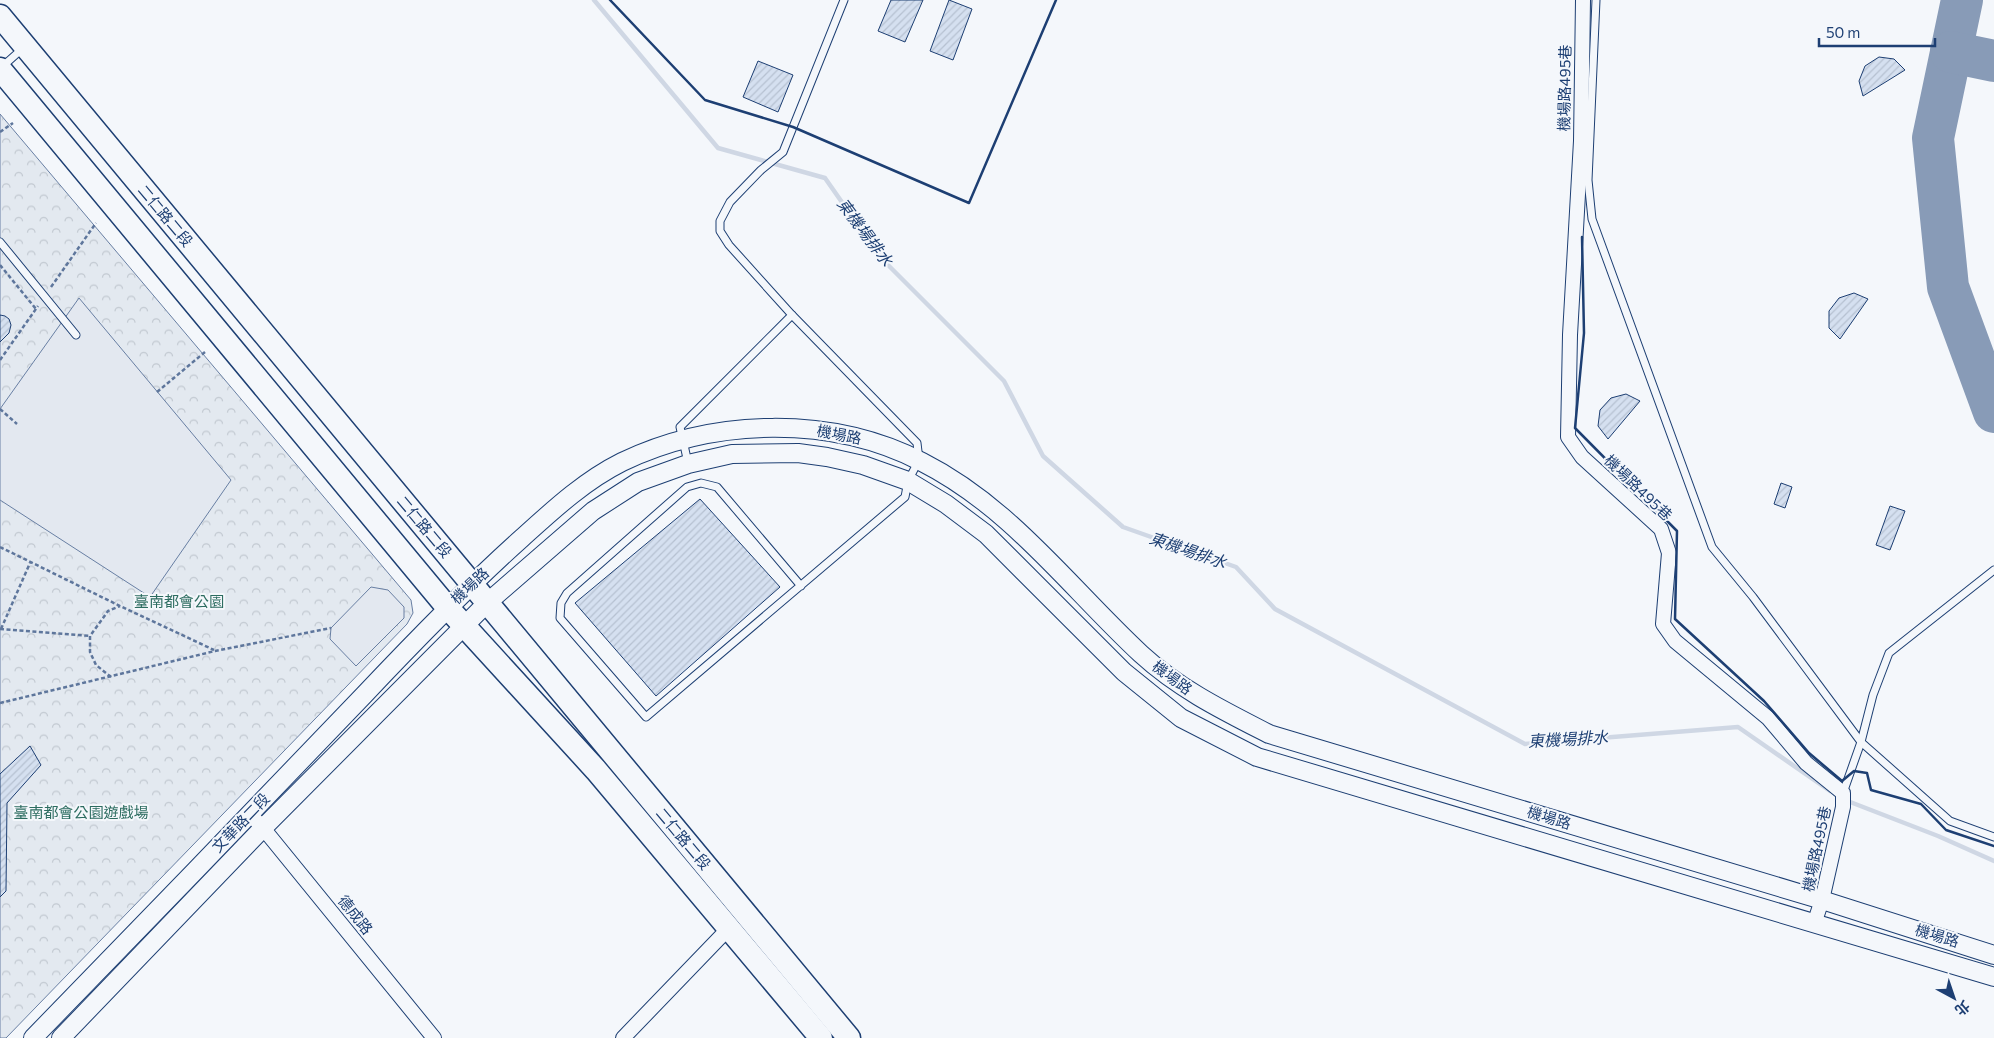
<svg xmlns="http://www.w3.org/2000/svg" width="1994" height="1038" viewBox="0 0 1994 1038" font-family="Commissioner,'Noto Sans TC',sans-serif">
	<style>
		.forest { fill: url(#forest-crowns); stroke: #687fa3 }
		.parking { fill: #e3e8f0; stroke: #687fa3 }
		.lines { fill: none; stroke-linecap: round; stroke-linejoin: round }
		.stream { stroke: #cfd7e4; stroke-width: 4.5 }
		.taxiway { stroke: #889bb7; stroke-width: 42 }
		.building { fill: url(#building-hatch); stroke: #1d3f73 }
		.service-casing { stroke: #1d3f73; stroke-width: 9 }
		.minor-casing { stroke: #1d3f73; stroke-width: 16 }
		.tertiary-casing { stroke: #1d3f73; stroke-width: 20 }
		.primary-casing { stroke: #1d3f73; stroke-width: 25 }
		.path { stroke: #5e769c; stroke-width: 2.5; stroke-dasharray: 4 2.5; stroke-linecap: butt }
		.service { stroke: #f4f7fb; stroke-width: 7 }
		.minor { stroke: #f4f7fb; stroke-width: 14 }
		.tertiary { stroke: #f4f7fb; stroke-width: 18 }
		.primary { stroke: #f4f7fb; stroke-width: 22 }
		.wall { stroke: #1d3f73; stroke-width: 2.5 }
		.labels { text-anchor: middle; stroke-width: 4; stroke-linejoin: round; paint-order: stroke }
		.street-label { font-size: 15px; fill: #1d3f73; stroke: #f4f7fb }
		.park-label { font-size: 15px; fill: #2c6c60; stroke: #f4f7fb }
		.water-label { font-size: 16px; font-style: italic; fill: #1d3f73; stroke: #f4f7fb }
	</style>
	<defs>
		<pattern id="forest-crowns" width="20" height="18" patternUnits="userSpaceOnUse" patternTransform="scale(1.25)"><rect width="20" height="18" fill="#e3e9f0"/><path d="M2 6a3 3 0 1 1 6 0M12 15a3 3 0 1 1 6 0" fill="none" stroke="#c2c9d1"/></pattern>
		<pattern id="building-hatch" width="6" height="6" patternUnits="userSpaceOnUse" patternTransform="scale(1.25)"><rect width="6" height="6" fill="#d5e0f0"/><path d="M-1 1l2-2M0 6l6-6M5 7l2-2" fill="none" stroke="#b6c1d1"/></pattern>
	</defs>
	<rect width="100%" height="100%" fill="#f4f7fb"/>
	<path class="forest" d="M 0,114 L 411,600 L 413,613 L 407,624 L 6,1038 L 0,1038 Z"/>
	<g class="parking">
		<path d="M 79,298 L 231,480 L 150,597 L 0,500 L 0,409 Z"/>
		<path d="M 371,587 L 388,590 L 404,607 L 404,618 L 356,666 L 330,639 L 331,628 Z"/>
	</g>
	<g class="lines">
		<g class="stream">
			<path d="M 594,0 L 718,148 L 825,178 L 881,258 L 1004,381 L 1043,456 L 1123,527 L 1236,567 L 1275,609 L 1525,744 L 1738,727 L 1830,791"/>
			<path d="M 1845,800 L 1938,836 L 1994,861"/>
		</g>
		<g class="taxiway">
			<path d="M 1962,0 L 1933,138 L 1948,287 L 1994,412"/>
			<path d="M 1951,52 L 1994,61"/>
		</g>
	</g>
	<g class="building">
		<path d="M 891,0 L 923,0 L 905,42 L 878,31 Z"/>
		<path d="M 949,0 L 972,9 L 953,60 L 930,51 Z"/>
		<path d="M 1879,57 L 1894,59 L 1905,70 L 1863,96 L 1859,81 L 1865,66 Z"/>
		<path d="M 758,61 L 793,75 L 778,112 L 743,97 Z"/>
		<path d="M 1854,293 L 1868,299 L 1840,339 L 1829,328 L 1829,311 L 1839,298 Z"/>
		<path d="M 0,315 L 5,316 L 9,319 L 11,325 L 9,333 L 0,342 Z"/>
		<path d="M 1626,394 L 1640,401 L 1608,439 L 1598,426 L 1600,410 L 1611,398 Z"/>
		<path d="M 1781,483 L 1792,487 L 1785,508 L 1774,504 Z"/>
		<path d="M 700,499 L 780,587 L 656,696 L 575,603 Z"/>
		<path d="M 1890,506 L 1905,511 L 1890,550 L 1876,545 Z"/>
		<path d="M 30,746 L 41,765 L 7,803 L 6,891 L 0,897 L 0,774 Z"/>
	</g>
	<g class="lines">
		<g class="service-casing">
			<g id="service">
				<path d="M 1596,0 L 1588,180 L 1592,219 L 1712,547 L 1753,597 L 1861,742 L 1950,821 L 1994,837"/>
				<path d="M 2,67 L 22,49"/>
				<path d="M 0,242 L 76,335"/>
				<path d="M 688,463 L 680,427 L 792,315"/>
				<path d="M 801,586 L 717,487 L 701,483 L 687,487 L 567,593 L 561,603 L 560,618 L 646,717 L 905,497 L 908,481 L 919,460 L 917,443 L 792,315 L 729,245 L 720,231 L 720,221 L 730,202 L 761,170 L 783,152 L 844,0"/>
				<path d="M 1843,793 L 1861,742 L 1873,695 L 1889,653 L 1994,570"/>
			</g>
		</g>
		<g class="minor-casing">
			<g id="minor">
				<path d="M 1583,0 L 1581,141 L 1570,335 L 1568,437 L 1582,457 L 1661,529 L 1669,553 L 1663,624 L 1675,641 L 1768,718 L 1806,763 L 1843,793 L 1843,807 L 1822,900 L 1814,924"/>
				<path d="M 250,814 L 263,828 L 434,1038"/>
				<path d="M 623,1038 L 729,928"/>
			</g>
		</g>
		<g class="tertiary-casing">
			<g id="tertiary">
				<path d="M 33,1038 C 144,924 254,810 364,695 C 415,641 466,588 522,538 C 553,510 584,481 622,462 C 714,418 831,415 922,462 C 1011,507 1069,587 1141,654 C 1179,689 1224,711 1269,734 L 1822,900 L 1994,955"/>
				<path d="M 61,1038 L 263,828 L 487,603 L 593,511 L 638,482 L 688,464 L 732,454 L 798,453 L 827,457 L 863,465 L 908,481 L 946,504 L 986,534 L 1124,672 L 1181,718 L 1257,757 L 1994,977"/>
			</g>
		</g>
		<g class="primary-casing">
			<g id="primary">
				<path d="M 0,16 L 849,1038"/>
				<path d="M 0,69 L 447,607 L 596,770 L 821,1038"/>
			</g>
		</g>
		<g class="path">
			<path d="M 0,132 L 13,123"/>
			<path d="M 0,265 L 36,309"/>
			<path d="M 51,287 L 96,223"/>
			<path d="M 0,360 L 38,306"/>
			<path d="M 157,392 L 205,352"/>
			<path d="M 0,409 L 17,424"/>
			<path d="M 0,547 L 120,606 L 214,650"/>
			<path d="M 0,629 L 90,636"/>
			<path d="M 1,629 L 30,563"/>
			<path d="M 111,677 L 96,665 L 90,652 L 90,636 L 108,611 L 120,606"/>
			<path d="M 0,703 L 215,651 L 331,628"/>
		</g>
		<use href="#service" class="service"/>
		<use href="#minor" class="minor"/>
		<use href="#tertiary" class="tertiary"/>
		<use href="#primary" class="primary"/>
		<g class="wall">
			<path d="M 610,0 L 705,100 L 793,127 L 969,203 L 1056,0"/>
			<path d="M 1582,237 L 1584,333 L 1575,428 L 1677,531 L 1675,619 L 1764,701 L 1809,753 L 1842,781 L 1854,771 L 1867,773 L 1871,790 L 1921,804 L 1946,830 L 1994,846"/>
		</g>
	</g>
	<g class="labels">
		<g class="street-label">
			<text transform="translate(1565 88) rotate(-89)" y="5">機場路495巷</text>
			<text transform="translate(165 216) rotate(50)" y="5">二仁路二段</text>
			<text transform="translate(839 435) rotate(11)" y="5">機場路</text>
			<text transform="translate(1638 488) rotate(44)" y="5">機場路495巷</text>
			<text transform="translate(424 527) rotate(50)" y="5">二仁路二段</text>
			<text transform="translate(470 586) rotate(-43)" y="5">機場路</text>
			<text transform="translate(1172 678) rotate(37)" y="5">機場路</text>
			<text transform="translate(1549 818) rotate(17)" y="5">機場路</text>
			<text transform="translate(241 823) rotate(-46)" y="5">文華路二段</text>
			<text transform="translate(683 839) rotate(50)" y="5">二仁路二段</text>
			<text transform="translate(1817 849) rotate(-78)" y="5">機場路495巷</text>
			<text transform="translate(355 915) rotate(51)" y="5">德成路</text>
			<text transform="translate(1937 936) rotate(17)" y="5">機場路</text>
		</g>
		<g class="park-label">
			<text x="179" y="607">臺南都會公園</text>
			<text x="81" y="818">臺南都會公園遊戲場</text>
		</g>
		<g class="water-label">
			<text transform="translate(865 232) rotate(53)" y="6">東機場排水</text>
			<text transform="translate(1188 550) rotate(19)" y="6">東機場排水</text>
			<text transform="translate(1568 739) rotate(-3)" y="6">東機場排水</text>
		</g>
	</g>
	<g transform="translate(1954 998) rotate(140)" stroke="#f4f7fb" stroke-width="4" paint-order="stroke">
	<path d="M0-4L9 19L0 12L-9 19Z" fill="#1d3f73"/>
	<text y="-8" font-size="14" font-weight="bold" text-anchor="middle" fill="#1d3f73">北</text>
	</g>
	<path d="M1819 38v8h116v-8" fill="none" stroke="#1d3f73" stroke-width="2.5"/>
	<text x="1826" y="38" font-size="15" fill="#1d3f73" stroke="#f4f7fb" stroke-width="4" paint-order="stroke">50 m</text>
</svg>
